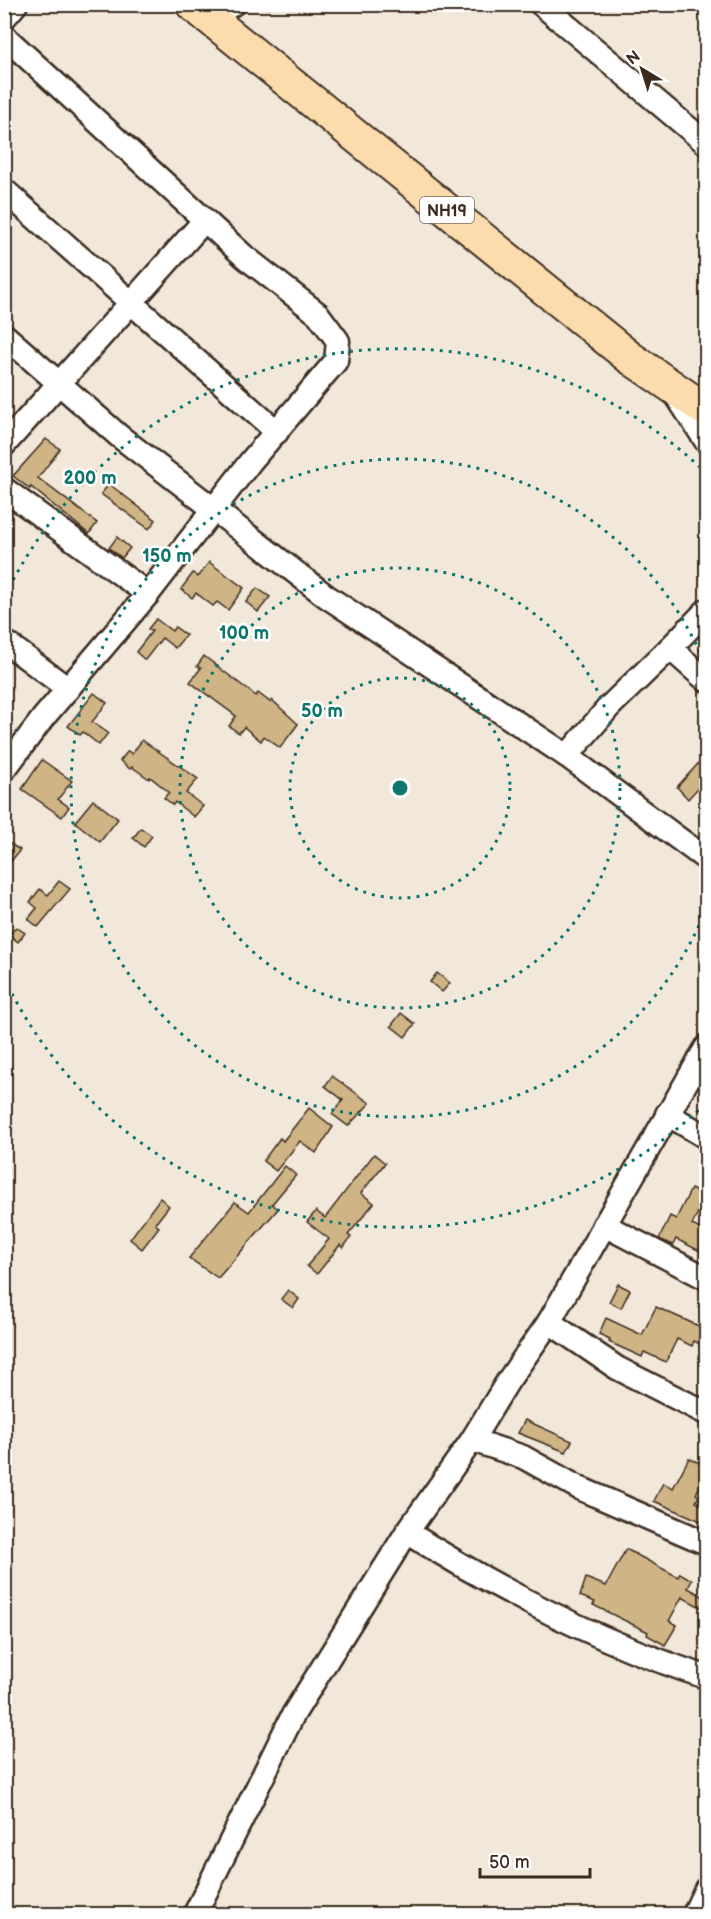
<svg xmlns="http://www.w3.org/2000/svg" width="711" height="1919" viewBox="0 0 711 1919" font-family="'Balsamiq Sans',sans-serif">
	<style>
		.building { fill: #cfb485; stroke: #3b2a1e; stroke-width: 1.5 }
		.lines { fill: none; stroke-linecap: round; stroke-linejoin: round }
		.minor-casing { stroke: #3b2a1e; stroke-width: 27 }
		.highway-casing { stroke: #3b2a1e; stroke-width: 36 }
		.minor { stroke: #fff; stroke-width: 22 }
		.highway { stroke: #fcdcac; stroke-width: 32 }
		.ring { fill: none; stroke: #0f766e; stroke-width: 3; stroke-dasharray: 3 6 }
		.labels { text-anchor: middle; stroke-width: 5; stroke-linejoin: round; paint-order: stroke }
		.shield { fill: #fff; stroke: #766a62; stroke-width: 1.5 }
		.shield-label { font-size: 16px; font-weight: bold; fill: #3b2a1e }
		.centre { fill: #0f766e; stroke: #fff; stroke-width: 3 }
		.ring-label { font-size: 18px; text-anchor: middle; font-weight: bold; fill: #0f766e; stroke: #fff; stroke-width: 5; stroke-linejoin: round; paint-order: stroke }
	</style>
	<rect width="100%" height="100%" fill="#f1e8da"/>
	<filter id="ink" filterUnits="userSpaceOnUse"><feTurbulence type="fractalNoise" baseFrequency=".0167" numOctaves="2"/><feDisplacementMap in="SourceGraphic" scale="12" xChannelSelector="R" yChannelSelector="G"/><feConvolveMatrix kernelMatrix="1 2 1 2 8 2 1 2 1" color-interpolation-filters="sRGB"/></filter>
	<g filter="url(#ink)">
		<g class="building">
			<path d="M 46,439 L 60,449 L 38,478 L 97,523 L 89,534 L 31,487 L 30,489 L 13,476 Z"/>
			<path d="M 109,484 L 156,520 L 149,529 L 101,494 Z"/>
			<path d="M 117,537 L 130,548 L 122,558 L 109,548 Z"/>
			<path d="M 209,562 L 244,588 L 228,610 L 217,602 L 213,606 L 196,593 L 192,598 L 181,589 L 193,573 L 198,577 Z"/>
			<path d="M 257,588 L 270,597 L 258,612 L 246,602 Z"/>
			<path d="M 156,619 L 172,631 L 175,627 L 186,635 L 175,648 L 162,638 L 145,660 L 136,652 L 152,631 L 148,629 Z"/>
			<path d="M 204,656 L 256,696 L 258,693 L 270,702 L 272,700 L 298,724 L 280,748 L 264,736 L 261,741 L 244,727 L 239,733 L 229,726 L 236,716 L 190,682 L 201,668 L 197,666 Z"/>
			<path d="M 94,693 L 107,703 L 92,722 L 108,733 L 99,745 L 83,732 L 80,735 L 68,726 Z"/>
			<path d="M 142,740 L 198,779 L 186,793 L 203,806 L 194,817 L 175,802 L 173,805 L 164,798 L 169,792 L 150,777 L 149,779 L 132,767 L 130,769 L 120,761 L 128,751 L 132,754 Z"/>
			<path d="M 706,755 L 706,779 L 688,799 L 677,787 Z"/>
			<path d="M 42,760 L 72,781 L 58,799 L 69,807 L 62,817 L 22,789 Z"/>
			<path d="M 93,800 L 118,819 L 100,842 L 75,822 Z"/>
			<path d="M 141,828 L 152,836 L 144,847 L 133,838 Z"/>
			<path d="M 4,840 L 20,850 L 4,870 Z"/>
			<path d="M 59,881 L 70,889 L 38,927 L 28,919 L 37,908 L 30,902 L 40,889 L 48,895 Z"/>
			<path d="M 16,927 L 25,933 L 18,942 L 9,935 Z"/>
			<path d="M 437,973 L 450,983 L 442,992 L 430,982 Z"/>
			<path d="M 401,1013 L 415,1024 L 405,1037 L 391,1026 Z"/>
			<path d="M 332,1076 L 370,1103 L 348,1126 L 332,1114 L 343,1100 L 325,1086 Z"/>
			<path d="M 309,1108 L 333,1127 L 316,1153 L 300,1141 L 276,1171 L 263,1161 L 280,1138 L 283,1141 Z"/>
			<path d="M 374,1154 L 385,1163 L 361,1193 L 374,1203 L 348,1235 L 351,1237 L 343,1248 L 340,1245 L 317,1274 L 307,1266 L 329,1239 L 307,1222 L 316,1211 L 325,1218 Z"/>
			<path d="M 285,1166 L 296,1175 L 272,1204 L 278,1209 L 218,1278 L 189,1258 L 235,1202 L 249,1212 Z"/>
			<path d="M 691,1189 L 706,1196 L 692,1225 L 706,1232 L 706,1254 L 676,1239 L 673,1245 L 659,1239 L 670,1216 L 676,1219 Z"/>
			<path d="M 160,1198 L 169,1206 L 155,1224 L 159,1227 L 142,1249 L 130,1239 Z"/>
			<path d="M 618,1284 L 630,1290 L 621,1308 L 609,1302 Z"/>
			<path d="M 288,1290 L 299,1299 L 293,1308 L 281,1299 Z"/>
			<path d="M 656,1307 L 701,1327 L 706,1332 L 706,1347 L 694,1341 L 692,1346 L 677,1339 L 666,1362 L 644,1352 L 642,1357 L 609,1342 L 610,1339 L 599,1334 L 606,1318 L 642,1335 Z"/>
			<path d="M 525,1420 L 572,1441 L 566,1452 L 518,1433 Z"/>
			<path d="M 689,1458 L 706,1466 L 706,1473 L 696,1494 L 699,1496 L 696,1502 L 706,1507 L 703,1522 L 654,1501 L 663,1483 L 673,1488 Z"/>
			<path d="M 626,1549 L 678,1577 L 680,1573 L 692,1580 L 688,1588 L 706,1598 L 706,1610 L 682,1597 L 669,1621 L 677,1625 L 665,1645 L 647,1635 L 648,1632 L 593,1605 L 595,1602 L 580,1596 L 586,1578 L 606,1586 Z"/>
		</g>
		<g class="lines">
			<g class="minor-casing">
				<g id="minor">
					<path d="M 541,4 L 706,143"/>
					<path d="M 4,18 L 16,4"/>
					<path d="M 208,19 L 233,4"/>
					<path d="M 4,36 L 245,257 L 318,314 L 338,341 L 336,361 L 251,461 L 148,594 L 43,718 L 4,770"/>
					<path d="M 4,190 L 277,432"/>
					<path d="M 4,335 L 119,436 L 326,596 L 567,756"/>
					<path d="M 676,395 L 706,441"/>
					<path d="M 4,445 L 204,221"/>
					<path d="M 4,489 L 148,594"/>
					<path d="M 706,611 L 670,648 L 706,680"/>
					<path d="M 4,641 L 68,689"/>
					<path d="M 670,648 L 609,707 L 567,756 L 706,859"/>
					<path d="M 667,1114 L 706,1137"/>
					<path d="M 604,1225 L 706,1278"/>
					<path d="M 549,1322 L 617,1368 L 706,1413"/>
					<path d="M 472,1440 L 523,1457 L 579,1488 L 706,1543"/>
					<path d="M 407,1532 C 500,1591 602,1643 706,1677"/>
					<path d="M 195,1914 L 293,1715 L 407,1532 L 472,1440 L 508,1381 L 549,1322 L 706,1048"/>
					<path d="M 694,1914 L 706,1889"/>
				</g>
			</g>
			<g class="highway-casing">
				<path id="highway" d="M 192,4 L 629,357 L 706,410"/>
			</g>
			<use href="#minor" class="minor"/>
			<use href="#highway" class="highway"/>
		</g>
	</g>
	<g class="ring">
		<circle cx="400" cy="788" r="110"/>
		<circle cx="400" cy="788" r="220"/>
		<path d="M706 909A329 329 0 1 1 706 667"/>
		<path d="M705 1104A439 439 0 0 1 5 980M5 596A439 439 0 0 1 705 472"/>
	</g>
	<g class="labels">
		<rect class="shield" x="420" y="197" width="54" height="26" rx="4.5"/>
		<g class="shield-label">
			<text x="447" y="216">NH19</text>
		</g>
	</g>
	<circle cx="400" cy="788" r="9" class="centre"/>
	<g class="ring-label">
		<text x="90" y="484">200 m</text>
		<text x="167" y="562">150 m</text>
		<text x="244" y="639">100 m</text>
		<text x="322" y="717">50 m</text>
	</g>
	<rect width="711" height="1919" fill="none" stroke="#fff" stroke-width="24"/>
	<rect x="12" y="12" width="687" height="1895" fill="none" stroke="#3b2a1e" stroke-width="2" filter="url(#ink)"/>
	<g transform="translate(642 69) rotate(322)" stroke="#ffffff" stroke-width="4.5" paint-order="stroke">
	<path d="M0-4.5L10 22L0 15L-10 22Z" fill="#3b2a1e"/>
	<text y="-9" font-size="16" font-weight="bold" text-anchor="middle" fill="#3b2a1e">N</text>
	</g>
	<path d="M480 1868v9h110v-9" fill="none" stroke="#3b2a1e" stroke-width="3"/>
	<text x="489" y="1868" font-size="18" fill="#3b2a1e" stroke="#ffffff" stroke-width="4.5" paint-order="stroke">50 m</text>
</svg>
